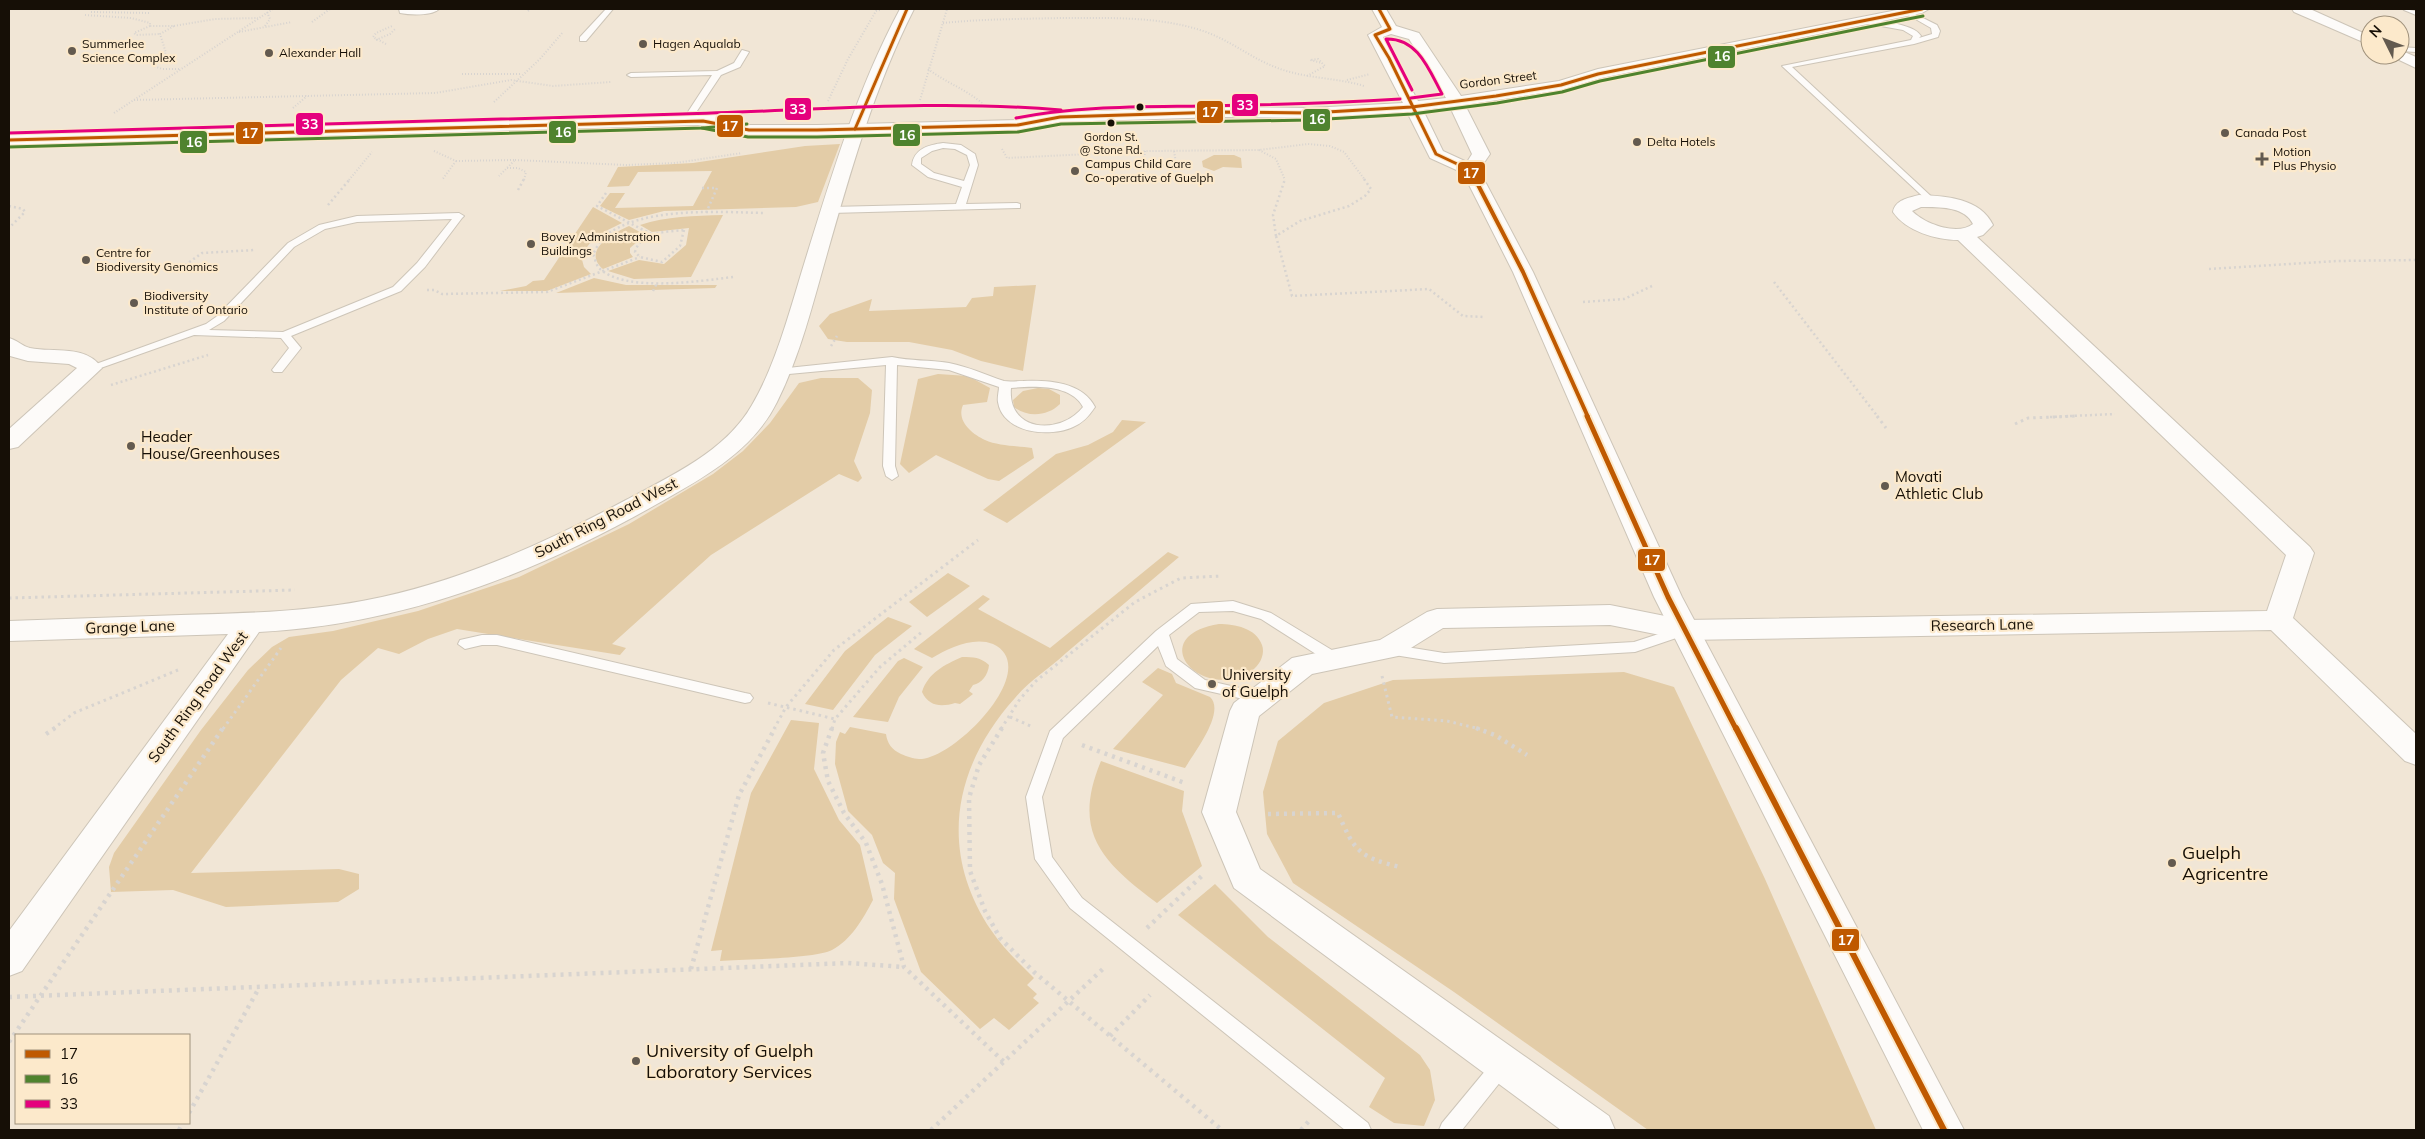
<svg xmlns="http://www.w3.org/2000/svg" width="2425" height="1139" viewBox="0 0 2425 1139" font-family="Mulish,sans-serif">
	<style>
		.green { fill: #e3cca7 }
		.lines { fill: none; stroke-linecap: round; stroke-linejoin: round }
		.service-casing { stroke: #cdc5b8; stroke-width: 2 }
		.minor-casing { stroke: #cdc5b8; stroke-width: 2 }
		.secondary-casing { stroke: #cdc5b8; stroke-width: 2 }
		.path-far3 { stroke: #d8d4d0; stroke-width: 2; stroke-dasharray: 1 2; stroke-linecap: butt }
		.path-far2 { stroke: #d8d4d0; stroke-width: 2.5; stroke-dasharray: 2 3; stroke-linecap: butt }
		.path-far1 { stroke: #d8d4d0; stroke-width: 3; stroke-dasharray: 2.5 4; stroke-linecap: butt }
		.path { stroke: #d8d4d0; stroke-width: 4.5; stroke-dasharray: 3 5; stroke-linecap: butt }
		.service { fill: #fdfbf9; fill-rule: evenodd }
		.minor { fill: #fdfbf9; fill-rule: evenodd }
		.secondary { fill: #fdfbf9; fill-rule: evenodd }
		.bus-1-far3-casing { stroke: #fce9cb; stroke-width: 5 }
		.bus-1-far2-casing { stroke: #fce9cb; stroke-width: 7 }
		.bus-1-far1-casing { stroke: #fce9cb; stroke-width: 9 }
		.bus-1-casing { stroke: #fce9cb; stroke-width: 10 }
		.bus-2-casing { stroke: #fce9cb; stroke-width: 5 }
		.bus-3-casing { stroke: #fce9cb; stroke-width: 5 }
		.bus-1-far3 { stroke: #bf5900; stroke-width: 3 }
		.bus-1-far2 { stroke: #bf5900; stroke-width: 4 }
		.bus-1-far1 { stroke: #bf5900; stroke-width: 5 }
		.bus-1 { stroke: #bf5900; stroke-width: 6 }
		.bus-2 { stroke: #4f832e; stroke-width: 3 }
		.bus-3 { stroke: #e5007d; stroke-width: 3 }
		.poi-dot { fill: #635a4f; stroke: #fce9cb; stroke-width: 2 }
		.bus-dot { fill: #160f06; stroke: #fce9cb; stroke-width: 2 }
		.labels { text-anchor: middle; stroke-width: 4.5; stroke-linejoin: round; paint-order: stroke }
		.far-bus-label { font-size: 11px; fill: #160f06; stroke: #fce9cb }
		.far-poi-label { font-size: 12px; fill: #160f06; stroke: #fce9cb; text-anchor: start }
		.far-street-label { font-size: 12px; fill: #160f06; stroke: #fce9cb }
		.poi-label { font-size: 15px; fill: #160f06; stroke: #fce9cb; text-anchor: start }
		.street-label { font-size: 15px; fill: #160f06; stroke: #fce9cb }
		.near-poi-label { font-size: 18px; fill: #160f06; stroke: #fce9cb; text-anchor: start }
		.line-badge { stroke: #fce9cb; stroke-width: 2 }
		.badge-label { font-size: 14px; text-anchor: middle; font-weight: bold; fill: #fff }
	</style>
	<rect width="100%" height="100%" fill="#f1e6d6"/>
	<g class="green">
		<path d="M 840,144 L 818,202 L 796,207 L 664,211 L 629,220 L 600,206 L 610,193 L 625,193 L 615,208 L 693,206 L 712,171 L 638,172 L 629,186 L 607,187 L 618,167 L 693,163 L 805,146 Z"/>
		<path d="M 1214,155 L 1234,155 L 1241,158 L 1242,168 L 1223,167 L 1214,171 L 1203,167 L 1202,161 Z"/>
		<path d="M 593,207 L 622,223 C 602,233 593,236 581,256 L 584,267 L 591,274 L 547,291 L 500,291 L 526,286 L 533,281 L 544,280 Z"/>
		<path d="M 723,215 L 691,277 L 634,279 L 608,271 L 639,260 L 664,264 L 686,245 L 689,228 L 652,232 L 640,225 C 667,216 694,216 723,215 Z"/>
		<path d="M 629,226 L 645,235 L 630,248 L 630,253 L 633,257 L 603,269 C 581,250 614,233 629,226 Z"/>
		<path d="M 594,278 L 626,285 L 717,285 L 715,288 L 556,293 Z"/>
		<path d="M 1036,285 L 1023,371 L 981,361 L 952,350 L 909,342 L 847,342 L 828,339 L 819,326 L 830,314 L 872,299 L 869,311 L 966,307 L 972,298 L 993,296 L 994,287 Z"/>
		<path d="M 938,374 L 968,376 L 990,388 L 987,402 L 963,405 C 956,421 972,434 985,440 C 998,446 1018,446 1032,448 L 1034,458 L 999,481 L 988,479 L 936,455 L 909,473 L 900,464 L 918,379 Z"/>
		<path d="M 821,378 L 858,378 L 872,390 L 870,413 L 854,461 L 862,478 L 858,482 L 839,474 L 711,555 L 612,644 L 626,648 L 620,655 L 457,629 L 428,639 L 399,654 L 378,648 L 341,680 L 191,873 L 339,869 L 359,874 L 359,889 L 338,902 L 226,907 L 173,890 L 111,892 L 109,867 L 114,853 L 201,730 L 248,670 L 272,647 L 289,637 L 333,631 L 418,611 L 519,577 L 629,524 L 713,474 L 743,451 L 770,423 L 799,383 Z"/>
		<path d="M 1038,388 L 1049,389 L 1060,395 L 1060,404 C 1048,416 1028,418 1014,407 L 1013,400 L 1023,391 Z"/>
		<path d="M 1122,420 L 1146,422 L 1007,523 L 983,510 L 1056,454 L 1088,445 L 1113,432 Z"/>
		<path d="M 1168,552 L 1179,557 C 1141,589 1104,621 1066,653 C 1050,668 1029,681 1015,698 C 953,767 938,851 991,930 C 1003,948 1019,963 1034,978 L 1027,985 L 1037,994 L 1033,998 L 1039,1003 L 1009,1030 L 994,1018 L 980,1029 L 921,972 L 894,899 L 895,873 L 883,863 L 872,835 L 848,811 L 835,764 L 836,742 L 840,732 L 845,734 L 850,727 L 886,734 C 887,743 892,750 901,754 C 906,756 914,759 919,759 C 954,760 1044,668 993,644 C 974,636 948,648 932,658 L 914,649 L 983,595 L 990,599 L 978,609 L 1050,648 Z"/>
		<path d="M 948,573 L 970,586 L 927,617 L 909,602 Z"/>
		<path d="M 888,617 L 912,626 L 875,655 L 833,710 L 805,704 L 845,651 Z"/>
		<path d="M 1219,624 C 1235,624 1256,628 1262,645 C 1265,653 1261,663 1254,669 C 1204,706 1141,637 1219,624 Z"/>
		<path d="M 962,657 C 974,657 980,657 989,665 C 988,675 982,683 973,685 L 969,691 L 973,694 L 960,704 L 955,703 C 942,707 929,707 922,692 C 928,673 944,665 962,657 Z"/>
		<path d="M 904,658 L 923,667 L 899,697 L 888,722 L 853,717 L 898,661 Z"/>
		<path d="M 1158,668 L 1172,674 L 1176,683 L 1210,697 C 1226,712 1194,753 1185,768 L 1113,749 L 1163,695 L 1142,682 Z"/>
		<path d="M 1624,672 L 1674,687 L 1765,879 L 1876,1130 L 1648,1130 L 1454,992 L 1293,883 L 1267,834 L 1263,792 L 1278,741 L 1324,703 L 1393,680 Z"/>
		<path d="M 791,720 L 819,723 L 814,769 L 839,820 L 860,845 L 873,900 C 863,919 851,940 832,950 C 814,959 744,959 720,961 L 722,950 L 711,951 L 751,793 Z"/>
		<path d="M 1101,761 L 1184,791 L 1182,811 L 1202,866 L 1157,903 C 1103,862 1071,833 1101,761 Z"/>
		<path d="M 1215,884 L 1268,937 L 1420,1055 L 1430,1070 L 1435,1100 L 1424,1126 L 1394,1123 L 1369,1107 L 1385,1078 L 1178,915 Z"/>
	</g>
	<g class="lines">
		<g class="service-casing">
			<g id="service">
				<path d="M 606,9 L 613,9 L 586,41 L 580,41 L 580,37 Z"/>
				<path d="M 2403,9 L 2416,11 L 2416,15 L 2404,10 Z"/>
				<path d="M 1907,10 L 1937,25 L 1940,31 L 1938,37 L 1914,44 L 1792,67 L 1934,199 L 1934,203 L 1931,204 L 1782,66 L 1911,40 L 1913,36 L 1903,30 L 1859,22 L 1862,18 C 1876,21 1914,23 1921,36 L 1919,38 L 1932,34 L 1931,28 L 1905,13 Z"/>
				<path d="M 2400,47 L 2416,48 L 2416,52 L 2400,51 Z"/>
				<path d="M 742,50 L 749,52 L 740,67 L 721,75 L 689,123 L 686,123 L 682,121 L 712,75 L 631,77 L 627,75 L 631,73 L 717,71 L 734,63 Z"/>
				<path d="M 943,143 L 961,145 L 975,154 L 978,165 L 966,204 L 1017,203 L 1020,204 L 1020,208 L 831,213 L 826,210 L 831,207 L 956,204 L 962,187 L 928,177 L 912,165 C 914,149 928,145 943,143 ZM 943,148 L 955,149 L 967,155 L 970,165 L 964,181 L 934,173 L 921,164 L 921,158 L 932,151 Z"/>
				<path d="M 459,213 L 464,216 L 462,218 L 425,267 L 401,291 L 291,336 L 301,348 L 282,372 L 274,372 L 272,370 L 289,348 L 281,338 L 194,335 L 95,370 L 91,371 L 85,368 L 206,324 L 216,317 L 288,243 L 319,225 L 357,216 ZM 452,219 L 417,263 L 393,287 L 283,332 L 209,330 L 224,321 L 294,247 L 325,229 L 357,222 Z"/>
				<path d="M 892,357 C 910,361 930,360 949,363 C 969,367 986,375 1004,381 C 1010,382 1017,381 1023,381 C 1049,380 1082,382 1095,407 C 1089,416 1083,423 1073,427 C 1049,438 1003,433 998,402 C 997,398 999,391 999,387 L 949,370 L 897,365 L 895,466 L 898,476 L 892,480 L 886,476 L 883,466 L 886,365 L 778,375 L 772,372 L 778,369 ZM 1011,388 C 1033,386 1071,384 1083,407 C 1060,436 1007,432 1011,388 Z"/>
				<path d="M 1233,601 L 1271,613 L 1340,655 L 1342,659 L 1340,663 L 1330,663 L 1261,619 L 1233,611 L 1199,612 L 1169,635 L 1177,659 L 1205,680 L 1266,694 L 1269,698 L 1266,702 L 1261,703 L 1195,688 L 1166,666 L 1158,646 L 1063,738 L 1042,797 L 1052,857 L 1082,898 L 1368,1123 L 1371,1130 L 1345,1130 L 1070,908 L 1035,859 L 1026,797 L 1050,731 L 1156,631 L 1191,604 Z"/>
				<path d="M 1683,626 L 1690,631 L 1688,634 L 1635,652 L 1444,663 L 1388,654 L 1383,653 L 1381,649 L 1383,645 L 1388,644 L 1444,653 L 1634,642 Z"/>
				<path d="M 482,635 L 497,635 L 745,693 L 750,694 L 753,698 L 750,702 L 745,703 L 497,645 L 482,645 L 465,649 L 458,644 L 460,640 Z"/>
				<path d="M 1502,1056 L 1509,1059 L 1512,1065 L 1509,1071 L 1462,1130 L 1439,1130 L 1442,1123 L 1495,1059 Z"/>
			</g>
		</g>
		<g class="minor-casing">
			<g id="minor">
				<path d="M 399,9 L 439,9 C 432,16 410,15 400,13 Z"/>
				<path d="M 900,9 L 914,9 C 874,88 851,170 827,254 C 813,303 800,356 777,402 C 753,451 703,478 657,504 C 534,574 402,625 259,632 L 22,971 L 9,976 L 9,931 L 228,634 L 9,641 L 9,621 C 66,619 123,617 181,615 C 248,613 315,612 382,597 C 468,578 549,541 626,500 C 671,476 726,451 752,405 C 776,365 791,306 805,261 C 832,175 857,89 900,9 Z"/>
				<path d="M 2292,9 L 2310,9 L 2370,36 L 2370,45 L 2294,12 Z"/>
				<path d="M 2400,50 L 2416,57 L 2416,68 L 2395,58 L 2392,55 L 2400,55 Z"/>
				<path d="M 1919,195 C 1946,196 1980,198 1993,225 L 1983,235 L 1977,237 L 2310,547 L 2314,553 L 2293,618 L 2416,734 L 2416,765 L 2405,761 L 2271,630 L 1685,640 L 1610,625 L 1443,628 L 1398,656 L 1312,674 L 1259,716 L 1236,812 L 1260,869 L 1609,1116 L 1615,1130 L 1561,1130 L 1234,888 L 1202,812 L 1230,711 L 1234,703 L 1292,658 L 1380,640 L 1427,612 L 1437,609 L 1610,605 L 1685,620 L 2267,611 L 2286,555 L 1958,240 C 1936,240 1906,231 1893,212 C 1895,200 1908,198 1919,195 ZM 1921,207 C 1937,207 1965,206 1973,224 C 1957,236 1925,224 1912,211 Z"/>
				<path d="M 9,338 C 17,340 22,346 30,348 C 54,353 86,344 102,368 L 18,447 L 9,449 L 9,429 L 77,368 L 69,364 L 28,361 L 10,356 Z"/>
			</g>
		</g>
		<g class="secondary-casing">
			<path id="secondary" d="M 1372,9 L 1386,9 L 1396,26 L 1419,33 L 1461,96 L 1559,81 L 1598,69 L 1902,9 L 1929,9 L 1922,13 L 1601,78 L 1561,90 L 1465,105 L 1490,154 L 1479,170 L 1533,272 L 1682,597 L 1964,1130 L 1923,1130 L 1654,597 L 1513,272 L 1463,173 L 1430,158 L 1407,112 L 1310,118 L 1220,117 L 1060,122 L 1018,130 L 817,135 L 749,135 L 698,125 L 9,145 L 9,135 L 722,114 L 728,115 L 730,119 L 729,121 L 749,125 L 817,125 L 1018,120 L 1060,112 L 1220,107 L 1310,108 L 1403,103 L 1368,35 L 1382,27 ZM 1391,34 L 1409,39 L 1446,98 L 1418,101 L 1383,37 ZM 1450,107 L 1472,154 L 1467,162 L 1443,151 L 1423,110 Z"/>
		</g>
		<g class="path-far3">
			<path d="M 528,11 L 530,9"/>
			<path d="M 91,12 L 150,13"/>
			<path d="M 85,15 L 131,18 L 150,23 L 150,26 L 174,26 L 160,34 L 166,53 L 154,66 L 162,69 L 181,69"/>
			<path d="M 312,22 L 330,9"/>
			<path d="M 943,23 C 982,19 1021,19 1061,18 C 1107,18 1156,16 1200,30 C 1227,38 1249,57 1275,67 C 1304,79 1335,77 1364,86"/>
			<path d="M 150,26 L 134,33 L 136,35 L 160,34"/>
			<path d="M 174,26 L 215,19 L 258,18"/>
			<path d="M 265,26 L 270,19 L 267,12"/>
			<path d="M 239,32 L 292,22"/>
			<path d="M 376,40 L 390,34 L 396,28"/>
			<path d="M 386,44 L 373,37 L 376,33 L 392,26"/>
			<path d="M 928,69 C 945,82 965,89 982,103"/>
			<path d="M 462,74 L 522,74"/>
			<path d="M 1307,76 L 1325,66 L 1318,59 L 1310,60 L 1322,63"/>
			<path d="M 1347,80 L 1370,74"/>
			<path d="M 134,100 L 435,93 L 511,80 L 553,86 L 611,82"/>
			<path d="M 920,100 L 947,9"/>
			<path d="M 828,101 L 848,59 L 876,11 L 880,10"/>
			<path d="M 494,102 L 540,59 L 563,32"/>
			<path d="M 293,108 L 307,96"/>
			<path d="M 114,113 L 273,9"/>
			<path d="M 1002,149 L 1007,158 L 1150,151 L 1259,150 L 1308,144 L 1330,146 L 1344,152 L 1365,180"/>
			<path d="M 1259,150 L 1276,159 L 1285,180"/>
			<path d="M 434,151 L 456,161 L 442,180"/>
			<path d="M 1145,151 L 1144,161 L 1159,166 L 1176,163 L 1174,151"/>
			<path d="M 515,160 L 626,165 L 675,163 L 742,153"/>
			<path d="M 456,161 L 515,160 L 499,176"/>
			<path d="M 507,168 L 518,168 L 526,172 L 524,180"/>
			<path d="M 349,180 L 372,152"/>
		</g>
		<g class="path-far2">
			<path d="M 1364,179 L 1371,189 L 1365,196 L 1349,206 L 1300,221 L 1276,236 L 1292,296 L 1429,289 L 1463,316 L 1483,317"/>
			<path d="M 702,188 L 717,188 L 706,213"/>
			<path d="M 518,190 L 524,179"/>
			<path d="M 606,193 L 597,206 L 653,235"/>
			<path d="M 328,205 L 350,179"/>
			<path d="M 9,206 L 23,209 L 25,212 L 9,228"/>
			<path d="M 684,230 L 680,246 L 662,262 L 640,257 L 635,252 C 641,231 666,232 684,230 Z"/>
			<path d="M 1276,236 L 1273,215 L 1285,179"/>
			<path d="M 181,268 L 202,253 L 255,250"/>
			<path d="M 2209,269 L 2337,261 L 2416,260"/>
			<path d="M 733,277 C 700,281 624,293 599,268 C 596,265 595,258 593,254 C 596,249 599,242 603,238 C 638,206 720,212 764,213"/>
			<path d="M 1774,282 L 1878,417"/>
			<path d="M 427,290 L 434,290 L 442,294 L 547,292 L 640,257"/>
			<path d="M 653,291 L 657,283"/>
			<path d="M 1583,302 L 1624,299 L 1652,286"/>
			<path d="M 831,346 L 837,336"/>
			<path d="M 111,385 L 208,355"/>
			<path d="M 2050,417 L 2115,414"/>
		</g>
		<g class="path-far1">
			<path d="M 1877,416 L 1886,428"/>
			<path d="M 2015,424 L 2028,418 L 2077,416"/>
			<path d="M 9,598 L 295,590"/>
			<path d="M 1382,676 L 1392,717 L 1447,721 L 1480,729"/>
			<path d="M 768,703 L 835,719"/>
			<path d="M 1010,717 L 1033,727"/>
			<path d="M 53,729 L 74,713 L 178,670"/>
			<path d="M 223,729 L 281,648"/>
			<path d="M 774,729 L 786,707 L 834,650 L 978,540"/>
			<path d="M 832,729 L 835,719 L 880,667 L 923,631"/>
			<path d="M 1001,729 L 1020,699 L 1036,681 L 1135,602 L 1181,578 L 1221,576"/>
		</g>
		<g class="path">
			<path d="M 832,728 L 823,753 L 828,781 L 844,813 L 866,843 L 882,884 L 904,967 L 1004,1062"/>
			<path d="M 1002,728 L 979,765 L 969,798 L 970,871 L 985,911 L 1000,938 L 1034,972 L 1222,1130"/>
			<path d="M 1476,728 L 1495,735 L 1527,755"/>
			<path d="M 46,734 L 55,728"/>
			<path d="M 1082,745 L 1185,783"/>
			<path d="M 1268,814 L 1338,813 C 1355,852 1359,857 1400,867"/>
			<path d="M 1147,928 L 1205,873"/>
			<path d="M 691,969 L 739,795 L 775,728"/>
			<path d="M 9,997 L 848,963 L 904,967"/>
			<path d="M 1110,1036 L 1150,995"/>
			<path d="M 9,1042 L 223,728"/>
			<path d="M 189,1113 L 259,988"/>
			<path d="M 179,1130 L 183,1123"/>
			<path d="M 931,1130 L 1105,967"/>
			<path d="M 1301,1130 L 1309,1121"/>
		</g>
		<use href="#service" class="service"/>
		<use href="#minor" class="minor"/>
		<use href="#secondary" class="secondary"/>
		<g class="bus-1-far3-casing">
			<g id="bus-1-far3">
				<path d="M 1379,9 L 1390,29 L 1375,35 L 1389,58 L 1436,154 L 1470,170 L 1475,180"/>
				<path d="M 855,129 L 907,9"/>
				<path d="M 9,140 L 703,121 L 749,130 L 817,130 L 1018,125 L 1060,117 L 1220,112 L 1310,113 L 1412,107 L 1496,96 L 1561,85 L 1598,74 L 1922,9"/>
			</g>
		</g>
		<g class="bus-1-far2-casing">
			<path id="bus-1-far2" d="M 1475,179 L 1523,272 L 1588,417"/>
		</g>
		<g class="bus-1-far1-casing">
			<path id="bus-1-far1" d="M 1587,416 L 1668,597 L 1736,729"/>
		</g>
		<g class="bus-1-casing">
			<path id="bus-1" d="M 1736,728 L 1944,1130"/>
		</g>
		<g class="bus-2-casing">
			<g id="bus-2">
				<path d="M 702,128 L 748,137 L 817,137 L 1018,132 L 1061,124 L 1310,120 L 1412,114 L 1497,103 L 1562,92 L 1600,81 L 1923,16"/>
				<path d="M 9,147 L 703,128 L 747,124"/>
			</g>
		</g>
		<g class="bus-3-casing">
			<g id="bus-3">
				<path d="M 1411,98 L 1442,94 C 1429,70 1418,38 1386,39 L 1412,90"/>
				<path d="M 1016,118 C 1077,106 1139,107 1202,106 C 1268,105 1334,103 1400,99"/>
				<path d="M 9,133 C 233,126 457,120 681,114 C 808,111 934,99 1061,110"/>
			</g>
		</g>
		<use href="#bus-1-far3" class="bus-1-far3"/>
		<use href="#bus-1-far2" class="bus-1-far2"/>
		<use href="#bus-1-far1" class="bus-1-far1"/>
		<use href="#bus-1" class="bus-1"/>
		<use href="#bus-2" class="bus-2"/>
		<use href="#bus-3" class="bus-3"/>
	</g>
	<g class="poi-dot">
		<circle cx="643" cy="44" r="5"/>
		<circle cx="72" cy="51" r="5"/>
		<circle cx="269" cy="53" r="5"/>
		<circle cx="2225" cy="133" r="5"/>
		<circle cx="1637" cy="142" r="5"/>
		<path d="M2259.5 151.5h5v5h5v5h-5v5h-5v-5h-5v-5h5z"/>
		<circle cx="1075" cy="171" r="5"/>
		<circle cx="531" cy="244" r="5"/>
		<circle cx="86" cy="260" r="5"/>
		<circle cx="134" cy="303" r="5"/>
		<circle cx="131" cy="446" r="5"/>
		<circle cx="1885" cy="486" r="5"/>
		<circle cx="1212" cy="684" r="5"/>
		<circle cx="2172" cy="863" r="5"/>
		<circle cx="636" cy="1061" r="5"/>
	</g>
	<g class="bus-dot">
		<circle cx="1140" cy="107" r="4.5"/>
		<circle cx="1111" cy="123" r="4.5"/>
	</g>
	<g class="labels">
		<g class="far-bus-label">
			<text x="1111" y="141">Gordon St.<tspan x="1111" dy="13">@ Stone Rd.</tspan></text>
		</g>
		<g class="far-poi-label">
			<text x="82" y="48">Summerlee<tspan x="82" dy="14">Science Complex</tspan></text>
			<text x="653" y="48">Hagen Aqualab</text>
			<text x="279" y="57">Alexander Hall</text>
			<text x="2235" y="137">Canada Post</text>
			<text x="1647" y="146">Delta Hotels</text>
			<text x="2273" y="156">Motion<tspan x="2273" dy="14">Plus Physio</tspan></text>
			<text x="1085" y="168">Campus Child Care<tspan x="1085" dy="14">Co-operative of Guelph</tspan></text>
			<text x="541" y="241">Bovey Administration<tspan x="541" dy="14">Buildings</tspan></text>
			<text x="96" y="257">Centre for<tspan x="96" dy="14">Biodiversity Genomics</tspan></text>
			<text x="144" y="300">Biodiversity<tspan x="144" dy="14">Institute of Ontario</tspan></text>
		</g>
		<g class="far-street-label">
			<text transform="translate(1498 80) rotate(-7)" y="4">Gordon Street</text>
		</g>
		<g class="poi-label">
			<text x="141" y="442">Header<tspan x="141" dy="17">House/Greenhouses</tspan></text>
			<text x="1895" y="482">Movati<tspan x="1895" dy="17">Athletic Club</tspan></text>
			<text x="1222" y="680">University<tspan x="1222" dy="17">of Guelph</tspan></text>
		</g>
		<g class="street-label">
			<text transform="translate(606 518) rotate(-27)" y="5">South Ring Road West</text>
			<text transform="translate(1982 625) rotate(-1)" y="5">Research Lane</text>
			<text transform="translate(130 627) rotate(-2)" y="5">Grange Lane</text>
			<text transform="translate(198 697) rotate(-54)" y="5">South Ring Road West</text>
		</g>
		<g class="near-poi-label">
			<text x="2182" y="859">Guelph<tspan x="2182" dy="21">Agricentre</tspan></text>
			<text x="646" y="1057">University of Guelph<tspan x="646" dy="21">Laboratory Services</tspan></text>
		</g>
	</g>
	<g class="line-badge">
		<rect x="1707" y="45" width="29" height="24" rx="5" fill="#4f832e"/>
		<rect x="1231" y="93" width="28" height="24" rx="5" fill="#e5007d"/>
		<rect x="784" y="97" width="28" height="24" rx="5" fill="#e5007d"/>
		<rect x="1196" y="100" width="28" height="24" rx="5" fill="#bf5900"/>
		<rect x="1302" y="108" width="29" height="24" rx="5" fill="#4f832e"/>
		<rect x="295" y="112" width="29" height="24" rx="5" fill="#e5007d"/>
		<rect x="716" y="114" width="28" height="24" rx="5" fill="#bf5900"/>
		<rect x="548" y="120" width="29" height="24" rx="5" fill="#4f832e"/>
		<rect x="235" y="121" width="29" height="24" rx="5" fill="#bf5900"/>
		<rect x="892" y="123" width="29" height="24" rx="5" fill="#4f832e"/>
		<rect x="179" y="130" width="29" height="24" rx="5" fill="#4f832e"/>
		<rect x="1457" y="161" width="29" height="24" rx="5" fill="#bf5900"/>
		<rect x="1637" y="548" width="29" height="24" rx="5" fill="#bf5900"/>
		<rect x="1831" y="928" width="29" height="24" rx="5" fill="#bf5900"/>
	</g>
	<g class="badge-label">
		<text x="1722" y="61">16</text>
		<text x="1245" y="110">33</text>
		<text x="798" y="114">33</text>
		<text x="1210" y="117">17</text>
		<text x="1317" y="124">16</text>
		<text x="310" y="129">33</text>
		<text x="730" y="131">17</text>
		<text x="563" y="137">16</text>
		<text x="250" y="138">17</text>
		<text x="907" y="140">16</text>
		<text x="194" y="147">16</text>
		<text x="1471" y="178">17</text>
		<text x="1652" y="565">17</text>
		<text x="1846" y="945">17</text>
	</g>
	<rect width="2425" height="1139" fill="none" stroke="#160f06" stroke-width="20"/>
	<rect x="15" y="1034" width="175" height="90" fill="#fce9cb" stroke="#a0927c"/>
	<rect x="25" y="1050" width="25" height="8" fill="#bf5900" stroke="#a0927c"/>
	<text x="60" y="1059" font-size="15" fill="#160f06">17</text>
	<rect x="25" y="1075" width="25" height="8" fill="#4f832e" stroke="#a0927c"/>
	<text x="60" y="1084" font-size="15" fill="#160f06">16</text>
	<rect x="25" y="1100" width="25" height="8" fill="#e5007d" stroke="#a0927c"/>
	<text x="60" y="1109" font-size="15" fill="#160f06">33</text>
	<g transform="translate(2385 40) rotate(312)"><circle r="24" fill="#fce9cb" stroke="#a0927c"/>
	<path d="M0-4L9 19L0 12L-9 19Z" fill="#635a4f"/>
	<text y="-8" font-size="14" font-weight="bold" text-anchor="middle" fill="#160f06">N</text>
	</g>
</svg>
